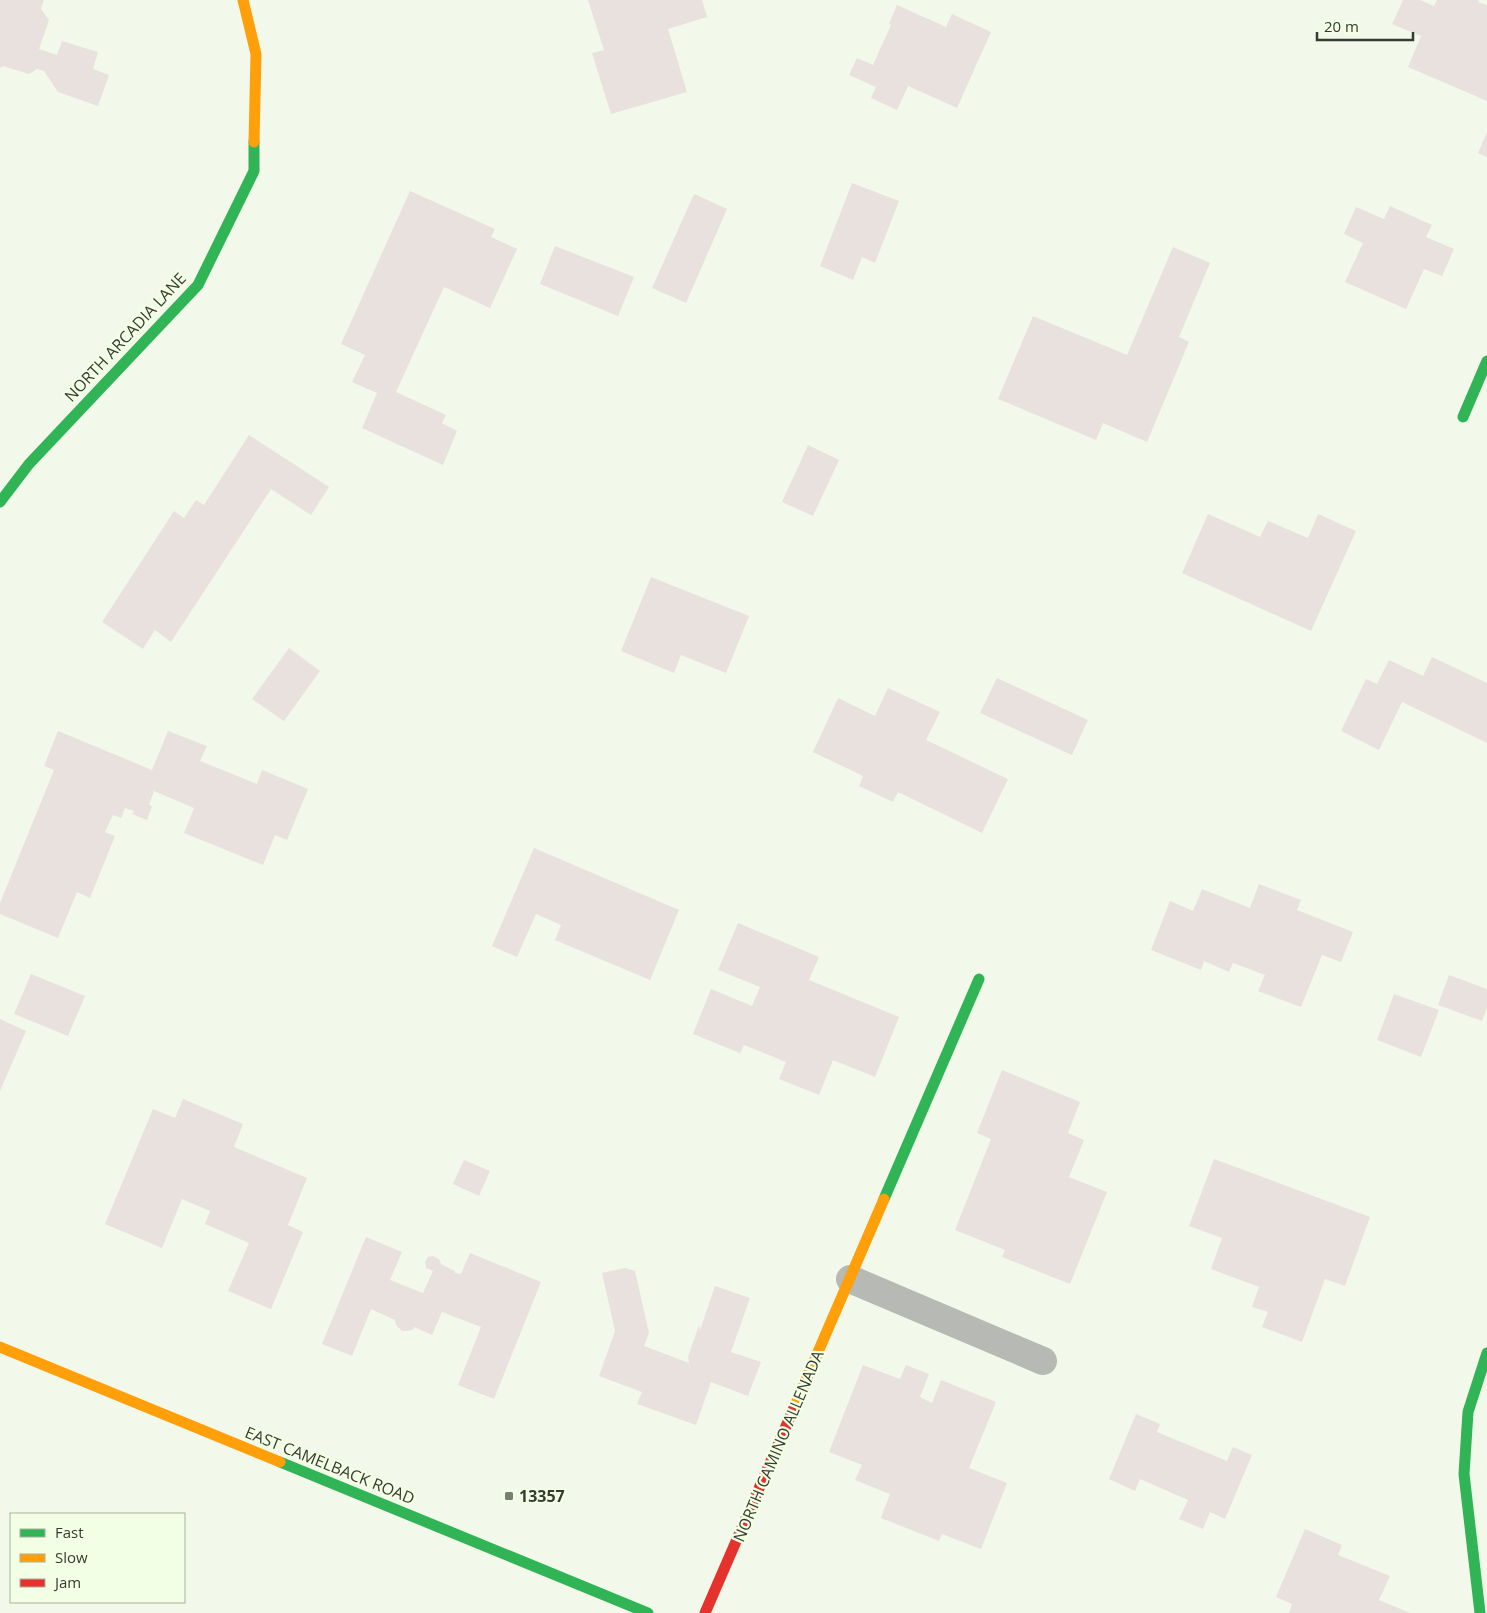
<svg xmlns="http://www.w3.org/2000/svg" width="1487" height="1613" viewBox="0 0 1487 1613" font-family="'Open Sans',sans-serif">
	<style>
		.building { fill: #e9e1dd }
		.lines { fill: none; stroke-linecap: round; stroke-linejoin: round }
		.street { stroke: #b7b9b4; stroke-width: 28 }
		.fast { stroke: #30b455; stroke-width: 11 }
		.slow { stroke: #ff9f0a; stroke-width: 11 }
		.jam { stroke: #e5322d; stroke-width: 11 }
		.poi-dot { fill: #787e72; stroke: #f2ffe4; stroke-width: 2 }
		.labels { text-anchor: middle; stroke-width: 4.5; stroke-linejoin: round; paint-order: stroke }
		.street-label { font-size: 16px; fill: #373b31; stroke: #f2ffe4 }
		.poi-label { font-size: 16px; font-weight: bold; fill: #373b31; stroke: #f2ffe4; text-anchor: start }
	</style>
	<rect width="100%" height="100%" fill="#f2f9ea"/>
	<g class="building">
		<path d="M 0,0 L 44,0 L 41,9 L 49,20 L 39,49 L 57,55 L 62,41 L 98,52 L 93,69 L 109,75 L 98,106 L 58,92 L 44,71 L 37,69 L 29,74 L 3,66 L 0,68 Z"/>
		<path d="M 588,0 L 702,0 L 707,17 L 668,29 L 687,92 L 611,114 L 592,53 L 604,50 Z"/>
		<path d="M 1403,0 L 1420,0 L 1434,6 L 1437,0 L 1479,0 L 1478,2 L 1487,5 L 1487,101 L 1408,67 L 1421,36 L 1392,24 Z"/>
		<path d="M 897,5 L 946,27 L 952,14 L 991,32 L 957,108 L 908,86 L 897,110 L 871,98 L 876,87 L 849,75 L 857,58 L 873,65 L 891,25 L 889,24 Z"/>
		<path d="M 1487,132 L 1487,157 L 1478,153 Z"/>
		<path d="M 852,183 L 899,201 L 875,263 L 862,257 L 853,280 L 820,266 Z"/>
		<path d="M 410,191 L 495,229 L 491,237 L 517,249 L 490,308 L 444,287 L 396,392 L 446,415 L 442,423 L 457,431 L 443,465 L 362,428 L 377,393 L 352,382 L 365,355 L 341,344 Z"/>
		<path d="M 694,194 L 727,209 L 686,303 L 652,288 Z"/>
		<path d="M 1390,206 L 1432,225 L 1426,237 L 1454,249 L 1442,276 L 1424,269 L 1406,309 L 1345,282 L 1363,243 L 1344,234 L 1356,207 L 1384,219 Z"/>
		<path d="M 555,246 L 634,277 L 618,316 L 540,284 Z"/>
		<path d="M 1173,247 L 1210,263 L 1179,337 L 1189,342 L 1147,442 L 1103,423 L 1096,440 L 998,399 L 1033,316 L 1127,355 Z"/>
		<path d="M 249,435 L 329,487 L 311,515 L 271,489 L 171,642 L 155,630 L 143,649 L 102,622 L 174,511 L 184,518 L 196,500 L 204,505 Z"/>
		<path d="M 808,445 L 839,460 L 813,516 L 782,502 Z"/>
		<path d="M 1208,514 L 1260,537 L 1268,521 L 1308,538 L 1318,514 L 1356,531 L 1311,631 L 1182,573 Z"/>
		<path d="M 651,577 L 749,616 L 726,673 L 681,655 L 674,673 L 621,651 Z"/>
		<path d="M 289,648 L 320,671 L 284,721 L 252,699 Z"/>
		<path d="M 1432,657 L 1487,683 L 1487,743 L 1402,702 L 1379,750 L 1341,731 L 1366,679 L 1377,684 L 1389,660 L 1423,676 Z"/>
		<path d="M 997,678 L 1088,720 L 1072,755 L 980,713 Z"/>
		<path d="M 888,688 L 940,712 L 926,740 L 1008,779 L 982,833 L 898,792 L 893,802 L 859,786 L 863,776 L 813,752 L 838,698 L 875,716 Z"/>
		<path d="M 58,731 L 152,770 L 168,731 L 207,746 L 200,761 L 257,784 L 262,770 L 308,789 L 287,840 L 275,835 L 263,865 L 184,833 L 194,808 L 154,791 L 149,805 L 152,806 L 147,820 L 132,814 L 134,811 L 125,808 L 121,818 L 113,815 L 105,832 L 115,836 L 90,898 L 77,892 L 58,938 L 0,914 L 0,903 L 54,770 L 44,766 Z"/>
		<path d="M 534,848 L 679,910 L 650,980 L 555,940 L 561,925 L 536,914 L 517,957 L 492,946 Z"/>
		<path d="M 1259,884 L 1301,900 L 1297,910 L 1353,932 L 1341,962 L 1322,955 L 1301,1007 L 1258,991 L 1265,975 L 1233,963 L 1229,972 L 1204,961 L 1201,970 L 1151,950 L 1170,901 L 1193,911 L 1202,889 L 1250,908 Z"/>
		<path d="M 738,923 L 819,957 L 809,980 L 899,1017 L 875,1077 L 833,1060 L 819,1095 L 779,1079 L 786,1062 L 744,1045 L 740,1053 L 693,1034 L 711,989 L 752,1006 L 760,987 L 718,970 Z"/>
		<path d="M 31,974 L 85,996 L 68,1036 L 14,1014 Z"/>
		<path d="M 1449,975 L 1487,989 L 1487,1008 L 1482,1021 L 1438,1005 Z"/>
		<path d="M 1394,994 L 1439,1010 L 1421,1057 L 1377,1040 Z"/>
		<path d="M 0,1019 L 26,1031 L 0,1091 Z"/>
		<path d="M 1002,1070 L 1080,1102 L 1068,1133 L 1084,1140 L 1069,1177 L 1107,1192 L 1070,1284 L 1002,1257 L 1005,1250 L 955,1230 L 991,1139 L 977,1133 Z"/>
		<path d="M 183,1099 L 243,1124 L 234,1147 L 307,1178 L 288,1225 L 303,1232 L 271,1309 L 228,1291 L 249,1243 L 205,1224 L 210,1211 L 182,1199 L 162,1248 L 105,1224 L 153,1109 L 175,1118 Z"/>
		<path d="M 1214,1159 L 1370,1217 L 1345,1286 L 1325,1279 L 1302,1342 L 1262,1327 L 1268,1312 L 1252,1307 L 1259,1287 L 1211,1269 L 1222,1238 L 1189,1226 Z"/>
		<path d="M 464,1160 L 490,1171 L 479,1196 L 453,1184 Z"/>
		<path d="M 366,1237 L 402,1252 L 390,1280 L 423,1293 L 433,1271 L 426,1268 L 425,1262 L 428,1257 L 433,1256 L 439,1259 L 441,1264 L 455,1271 L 455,1273 L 461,1274 L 470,1253 L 541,1282 L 494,1399 L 458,1385 L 481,1327 L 442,1312 L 432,1335 L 414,1327 L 414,1329 L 408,1331 L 402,1331 L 396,1325 L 395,1320 L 371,1309 L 352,1356 L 322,1344 Z"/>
		<path d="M 625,1268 L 635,1271 L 649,1333 L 644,1346 L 689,1363 L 688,1357 L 699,1325 L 700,1330 L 715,1286 L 750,1298 L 731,1352 L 761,1362 L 748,1396 L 711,1382 L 696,1425 L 637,1404 L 642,1392 L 599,1376 L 615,1331 L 602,1273 Z"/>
		<path d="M 863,1365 L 900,1379 L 906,1365 L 929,1374 L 920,1397 L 932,1403 L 941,1380 L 996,1402 L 969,1468 L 1007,1483 L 981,1549 L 942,1534 L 939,1541 L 881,1518 L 890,1494 L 855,1480 L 862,1465 L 829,1452 Z"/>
		<path d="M 1136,1414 L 1160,1424 L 1157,1432 L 1227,1461 L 1233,1447 L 1252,1455 L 1225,1519 L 1210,1512 L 1203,1529 L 1179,1519 L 1188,1500 L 1140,1479 L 1135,1491 L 1109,1479 Z"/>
		<path d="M 1305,1529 L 1342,1545 L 1338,1555 L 1390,1576 L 1379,1600 L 1410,1613 L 1289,1613 L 1292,1604 L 1276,1597 Z"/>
	</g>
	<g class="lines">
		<path class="street" d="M 850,1279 L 1043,1361"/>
		<g class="fast">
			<path d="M 1463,417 L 1487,361"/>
			<path d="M 0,502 L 29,464 L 198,285 L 254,171 L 254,142"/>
			<path d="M 884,1199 L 979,979"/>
			<path d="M 280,1462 L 648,1613"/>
			<path d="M 1480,1613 L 1464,1474 L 1468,1412 L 1487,1353"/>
		</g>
		<g class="slow">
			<path d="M 243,0 L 256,54 L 254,142"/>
			<path d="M 0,1347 L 280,1462"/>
			<path d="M 793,1410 L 884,1199"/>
		</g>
		<path class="jam" d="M 705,1613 L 793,1410"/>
	</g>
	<rect class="poi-dot" x="504" y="1491" width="10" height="10" rx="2.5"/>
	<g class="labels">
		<g class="street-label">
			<text transform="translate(125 337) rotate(-47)" y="6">NORTH ARCADIA LANE</text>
			<text transform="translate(778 1446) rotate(-67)" y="6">NORTH CAMINO ALLENADA</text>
			<text transform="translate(330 1465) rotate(22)" y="6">EAST CAMELBACK ROAD</text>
		</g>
		<g class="poi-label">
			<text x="519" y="1502">13357</text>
		</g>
	</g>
	<rect x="10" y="1513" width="175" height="90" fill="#f2ffe4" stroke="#a7b19c"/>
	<rect x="20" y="1529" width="25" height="8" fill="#30b455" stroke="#a7b19c"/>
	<text x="55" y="1538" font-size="15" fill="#373b31">Fast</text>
	<rect x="20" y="1554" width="25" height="8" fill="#ff9f0a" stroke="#a7b19c"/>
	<text x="55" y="1563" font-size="15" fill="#373b31">Slow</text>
	<rect x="20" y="1579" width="25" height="8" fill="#e5322d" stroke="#a7b19c"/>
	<text x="55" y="1588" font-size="15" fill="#373b31">Jam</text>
	<path d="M1317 32v8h96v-8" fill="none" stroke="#373b31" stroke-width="2.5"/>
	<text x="1324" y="32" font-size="15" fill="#373b31" stroke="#f2ffe4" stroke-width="4" paint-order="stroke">20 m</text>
</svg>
